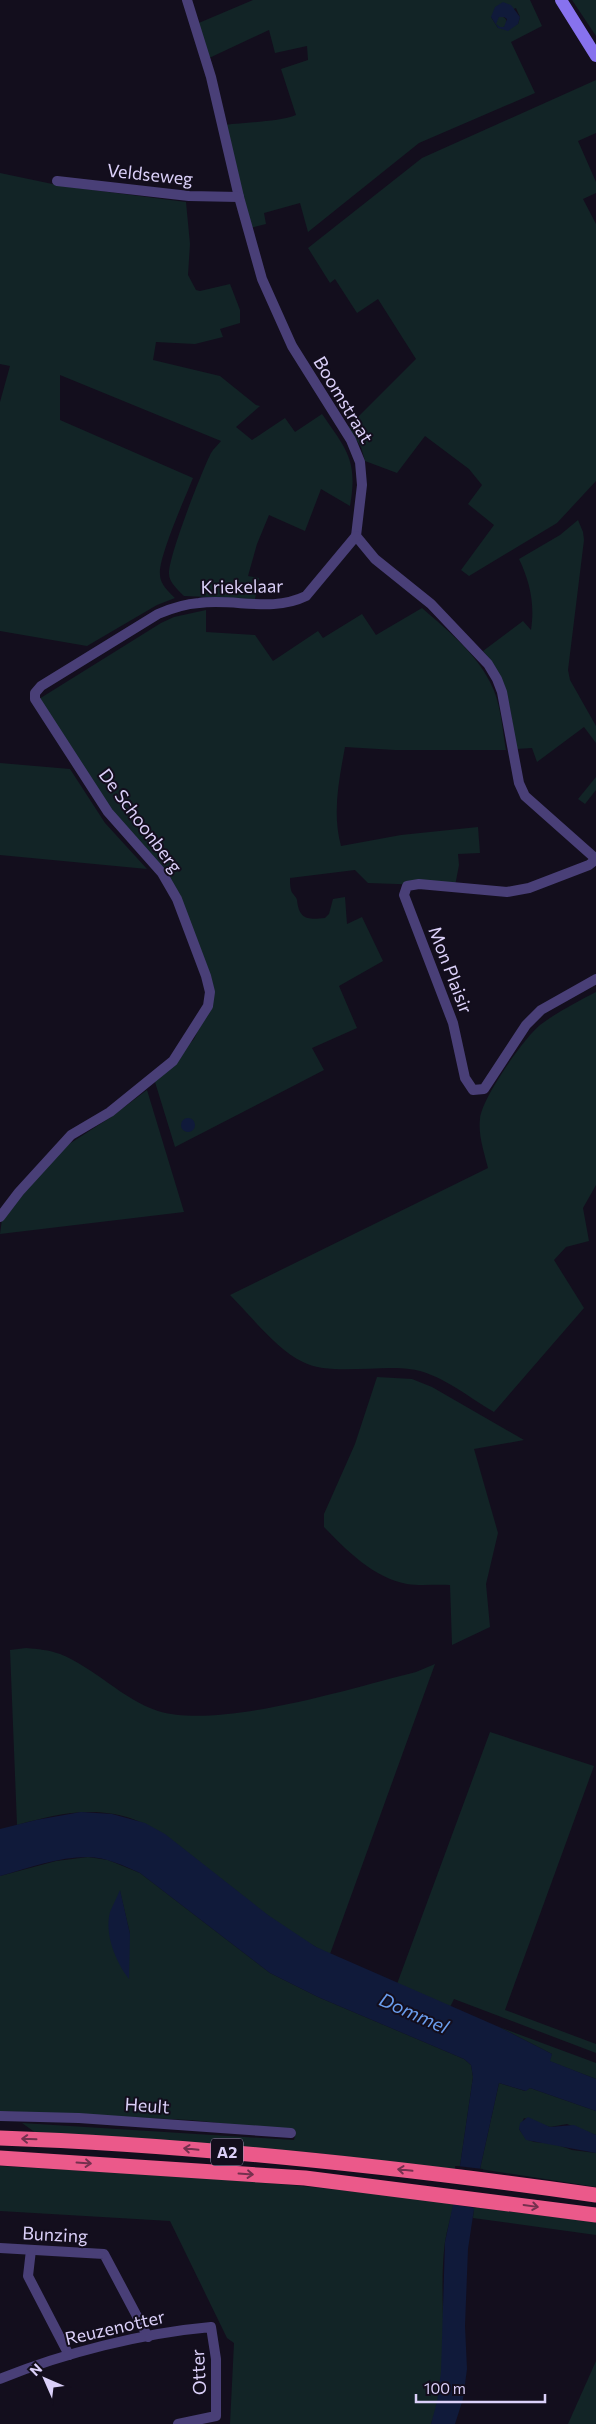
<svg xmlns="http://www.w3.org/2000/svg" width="596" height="2424" viewBox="0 0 596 2424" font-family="Commissioner,sans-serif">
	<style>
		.green { fill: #122426; fill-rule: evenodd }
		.water { fill: #101a3a; fill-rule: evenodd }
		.pier { fill: #130e1d }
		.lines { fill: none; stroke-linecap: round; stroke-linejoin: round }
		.street { stroke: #493f77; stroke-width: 10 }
		.secondary { stroke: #8772ee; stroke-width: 12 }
		.highway { stroke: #eb598a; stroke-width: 15 }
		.oneway { stroke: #74304e }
		.labels { text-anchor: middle; stroke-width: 4; stroke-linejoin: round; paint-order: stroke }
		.shield { fill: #130e1d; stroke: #9f96b7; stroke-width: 1 }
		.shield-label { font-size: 16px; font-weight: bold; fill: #dbd0f9 }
		.street-label { font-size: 18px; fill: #dbd0f9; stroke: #130e1d }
		.water-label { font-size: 19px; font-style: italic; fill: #6a9ded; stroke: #130e1d }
	</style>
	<rect width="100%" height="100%" fill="#130e1d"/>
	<g class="green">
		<path d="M 253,0 L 530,0 L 542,26 L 511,42 L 535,93 L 419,143 L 308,232 L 300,203 L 264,213 L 266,224 L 250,228 L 225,125 C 245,122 279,122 296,115 L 281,69 L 308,60 L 307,46 L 275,53 L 269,30 L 207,59 L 194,25 ZM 516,8 L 520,17 L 518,24 L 498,28 L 491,17 Z"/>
		<path d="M 572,0 L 596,0 L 596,36 Z"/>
		<circle cx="501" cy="22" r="5.5"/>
		<path d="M 596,80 L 596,133 L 578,141 L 596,182 L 596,193 L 583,199 L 596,224 L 596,481 L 557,523 L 469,576 L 461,570 L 494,525 L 468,504 L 482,485 L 469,469 L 425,436 L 397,473 L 365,461 L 361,447 L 348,427 L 416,359 L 378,299 L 357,313 L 335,279 L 330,283 L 308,248 L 422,158 Z"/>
		<path d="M 0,173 L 62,186 L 186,202 L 190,244 L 188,275 L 196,290 L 200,291 L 230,284 L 240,310 L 240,323 L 220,329 L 223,337 L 195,344 L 156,342 L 153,360 L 220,376 L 256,405 L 260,406 L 236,427 L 252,440 L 285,418 L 295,432 L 322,414 C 347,450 358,461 350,506 L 321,489 L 305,531 L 269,515 L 257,544 L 248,576 L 259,578 L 255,599 L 184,596 C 178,590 169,582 169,574 C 168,557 202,471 211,453 C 214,448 218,445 221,441 L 60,375 L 60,420 L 193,478 C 185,498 158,558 160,575 C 160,584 169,592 175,598 L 157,605 L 87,646 L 0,631 L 0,402 L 10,366 L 0,364 Z"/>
		<path d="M 578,520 L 583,532 L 584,540 L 568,670 L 570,680 L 596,726 L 596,743 L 584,727 L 537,762 L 532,748 L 516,749 C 511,713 509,679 483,651 L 523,621 L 531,630 C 535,604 530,582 519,559 L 560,535 Z"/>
		<path d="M 422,608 C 446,629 475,652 490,682 C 501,702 502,728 506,750 L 395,750 L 345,747 C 339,780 332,813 341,846 L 401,835 L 478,827 L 480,853 L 458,854 L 459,865 L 455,886 L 368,883 L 355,870 L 290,878 C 290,881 290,887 291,890 C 292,894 296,896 297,900 C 299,919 307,920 325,918 L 329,914 L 333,899 L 345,897 L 347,924 L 362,917 L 383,961 L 339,986 L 357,1028 L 312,1048 L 324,1070 L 175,1147 L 155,1082 L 194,1039 L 206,1014 L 211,994 L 184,910 L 113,815 L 39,699 L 161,623 L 174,617 L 206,610 L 206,632 L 255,635 L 273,661 L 318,631 L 323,638 L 362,614 L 376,635 Z"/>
		<path d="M 0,763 L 70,769 L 105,823 L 147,869 L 0,855 Z"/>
		<path d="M 596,777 L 596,790 L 585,804 L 578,799 Z"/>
		<path d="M 596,992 L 596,1185 L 583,1208 L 589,1241 L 566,1247 L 554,1260 L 584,1308 L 494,1412 C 468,1397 439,1372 409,1369 C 379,1365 330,1376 303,1362 C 277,1350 250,1315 230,1295 L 488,1168 C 484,1152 478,1135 480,1119 C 481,1099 524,1038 540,1025 C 557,1012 577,1002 596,992 Z"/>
		<path d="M 147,1090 L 184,1212 L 0,1234 L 2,1219 L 63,1148 L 111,1117 Z"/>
		<path d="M 377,1377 L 412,1379 L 432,1387 L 524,1440 L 474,1449 L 498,1533 L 486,1584 L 490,1627 L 452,1645 L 450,1585 C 436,1584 421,1586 407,1584 C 374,1578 346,1550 324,1527 L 324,1514 L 355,1444 Z"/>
		<path d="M 26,1648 C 38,1649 49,1650 60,1654 C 95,1668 122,1699 158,1711 C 219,1730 352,1688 416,1672 L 435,1664 L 330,1954 C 285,1933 245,1897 206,1867 C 177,1844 152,1821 114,1814 C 81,1808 48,1816 17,1825 L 10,1650 Z"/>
		<path d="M 490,1732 L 594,1766 L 505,2010 L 596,2044 L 596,2053 L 454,1999 L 450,2007 L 397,1984 Z"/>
		<path d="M 88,1857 L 108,1860 L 140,1873 L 270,1973 L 318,1997 L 464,2059 L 471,2065 L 473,2077 L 460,2166 L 455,2166 L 455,2169 L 315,2153 L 36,2133 L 22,2123 L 294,2140 L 296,2131 L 190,2120 L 0,2111 L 0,1876 L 56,1861 ZM 120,1891 L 130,1934 L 122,1970 Z"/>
		<path d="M 499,2027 L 596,2063 L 596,2079 L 549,2061 L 552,2054 Z"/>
		<path d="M 499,2083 L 525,2091 L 530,2088 L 596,2111 L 596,2135 L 567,2124 L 550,2127 L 524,2118 L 519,2129 L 526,2139 L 534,2142 L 555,2144 L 572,2150 L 596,2153 L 596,2187 L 480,2169 Z"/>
		<path d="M 0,2166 C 152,2174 303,2182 454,2204 C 451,2217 447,2229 445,2242 C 437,2301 453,2367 431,2424 L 230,2424 L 234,2343 L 227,2338 L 170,2221 L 0,2211 Z"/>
		<path d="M 474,2207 L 596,2222 L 596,2235 L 473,2218 Z"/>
		<path d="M 596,2361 L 596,2424 L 568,2424 Z"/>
	</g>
	<g class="water">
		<path d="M 503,2 L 511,5 L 520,17 L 518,24 L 508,31 L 498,28 L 491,17 L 495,7 ZM 499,17 L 504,17 L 507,19 L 504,27 L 500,27 L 496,24 Z"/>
		<circle cx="188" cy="1125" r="7"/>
		<path d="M 81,1812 L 112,1814 L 145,1823 L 165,1834 L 268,1915 L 316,1947 L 499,2027 L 552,2054 L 550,2061 L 596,2079 L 596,2111 L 530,2088 L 526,2091 L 499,2083 L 480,2169 L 468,2249 L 465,2326 L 467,2369 L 463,2399 L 455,2424 L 431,2424 L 437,2402 L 441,2372 L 445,2242 L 457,2186 L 473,2077 L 471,2065 L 464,2059 L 318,1997 L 270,1973 L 140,1873 C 124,1866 106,1857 88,1857 C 58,1857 28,1868 0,1876 L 0,1829 L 36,1820 Z"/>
		<path d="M 120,1890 L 130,1934 L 129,1979 C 116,1962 104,1934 110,1912 C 113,1905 117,1897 120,1890 Z"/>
		<path d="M 528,2117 L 550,2127 L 574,2125 L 596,2135 L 596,2153 L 526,2140 L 519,2129 L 520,2123 Z"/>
	</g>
	<path class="pier" d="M 457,2166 L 483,2169 L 476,2208 L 451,2204 Z"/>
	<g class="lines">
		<g class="street">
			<path d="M 187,0 L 211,77 L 239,197 L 262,279 L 292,346 L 351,440 L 360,462 L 362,485 L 356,536 L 375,559 L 431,604 L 488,664 L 497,679 L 502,692 L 519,783 L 525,796 L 596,859"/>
			<path d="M 57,181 L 189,196 L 239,197"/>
			<path d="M 594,858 L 595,860 L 589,865 L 529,888 L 507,892 L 419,884 L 407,886 L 404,895 L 453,1023 L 465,1078 L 473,1090 L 484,1089 L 526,1025 L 541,1010 L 596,979"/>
			<path d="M 0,1217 L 19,1192 L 71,1135 L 110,1112 L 173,1061 L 208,1006 L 210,992 L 206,976 L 177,899 L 162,873 L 108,812 L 35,699 L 35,693 L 41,686 L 158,614 C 172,608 184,604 199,603 C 235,598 271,613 306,596 L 356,536"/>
			<path d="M 0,2116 L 79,2118 L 291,2133"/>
			<path d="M 0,2248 L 104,2254 L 148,2337"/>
			<path d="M 31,2250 L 28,2276 L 69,2355"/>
			<path d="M 0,2379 C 63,2353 143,2333 211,2327 L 216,2359 L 216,2416 L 178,2424"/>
		</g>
		<path class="secondary" d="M 561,0 L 596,56"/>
		<g class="highway">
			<path d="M 0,2138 C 200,2145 398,2167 596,2195"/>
			<path d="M 0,2158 L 305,2178 L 596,2215"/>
		</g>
	</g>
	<defs><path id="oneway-shaft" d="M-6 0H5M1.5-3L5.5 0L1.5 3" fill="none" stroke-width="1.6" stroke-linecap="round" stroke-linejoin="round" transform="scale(1.25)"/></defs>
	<g class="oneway">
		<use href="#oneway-shaft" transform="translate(29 2139) rotate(-178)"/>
		<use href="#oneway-shaft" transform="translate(191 2149) rotate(-174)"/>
		<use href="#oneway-shaft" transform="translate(84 2163) rotate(4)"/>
		<use href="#oneway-shaft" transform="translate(405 2170) rotate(-174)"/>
		<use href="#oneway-shaft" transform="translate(246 2174) rotate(4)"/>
		<use href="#oneway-shaft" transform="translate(531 2206) rotate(8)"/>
	</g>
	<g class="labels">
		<rect class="shield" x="211" y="2138.5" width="32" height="27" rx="4"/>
		<g class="shield-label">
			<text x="227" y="2158">A2</text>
		</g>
		<g class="street-label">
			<text transform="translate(150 175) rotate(6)" y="6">Veldseweg</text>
			<text transform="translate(343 400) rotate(59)" y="6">Boomstraat</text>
			<text transform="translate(242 587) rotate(-1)" y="6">Kriekelaar</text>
			<text transform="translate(140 821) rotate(53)" y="6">De Schoonberg</text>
			<text transform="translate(450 970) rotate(69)" y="6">Mon Plaisir</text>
			<text transform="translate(147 2106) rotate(4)" y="6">Heult</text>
			<text transform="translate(55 2235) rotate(3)" y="6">Bunzing</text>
			<text transform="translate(115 2328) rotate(-13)" y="6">Reuzenotter</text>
			<text transform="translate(199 2372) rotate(-93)" y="6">Otter</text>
		</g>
		<g class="water-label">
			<text transform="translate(414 2013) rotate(24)" y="7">Dommel</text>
		</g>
	</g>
	<g transform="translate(45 2379) rotate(315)" stroke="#130e1d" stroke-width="4" paint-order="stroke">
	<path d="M0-4L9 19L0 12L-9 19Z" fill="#dbd0f9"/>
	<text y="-8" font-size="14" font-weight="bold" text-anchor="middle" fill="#dbd0f9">N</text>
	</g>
	<path d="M416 2394v8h129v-8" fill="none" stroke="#dbd0f9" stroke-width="2.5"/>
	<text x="424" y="2394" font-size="15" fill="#dbd0f9" stroke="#130e1d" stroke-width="4" paint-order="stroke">100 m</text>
</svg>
